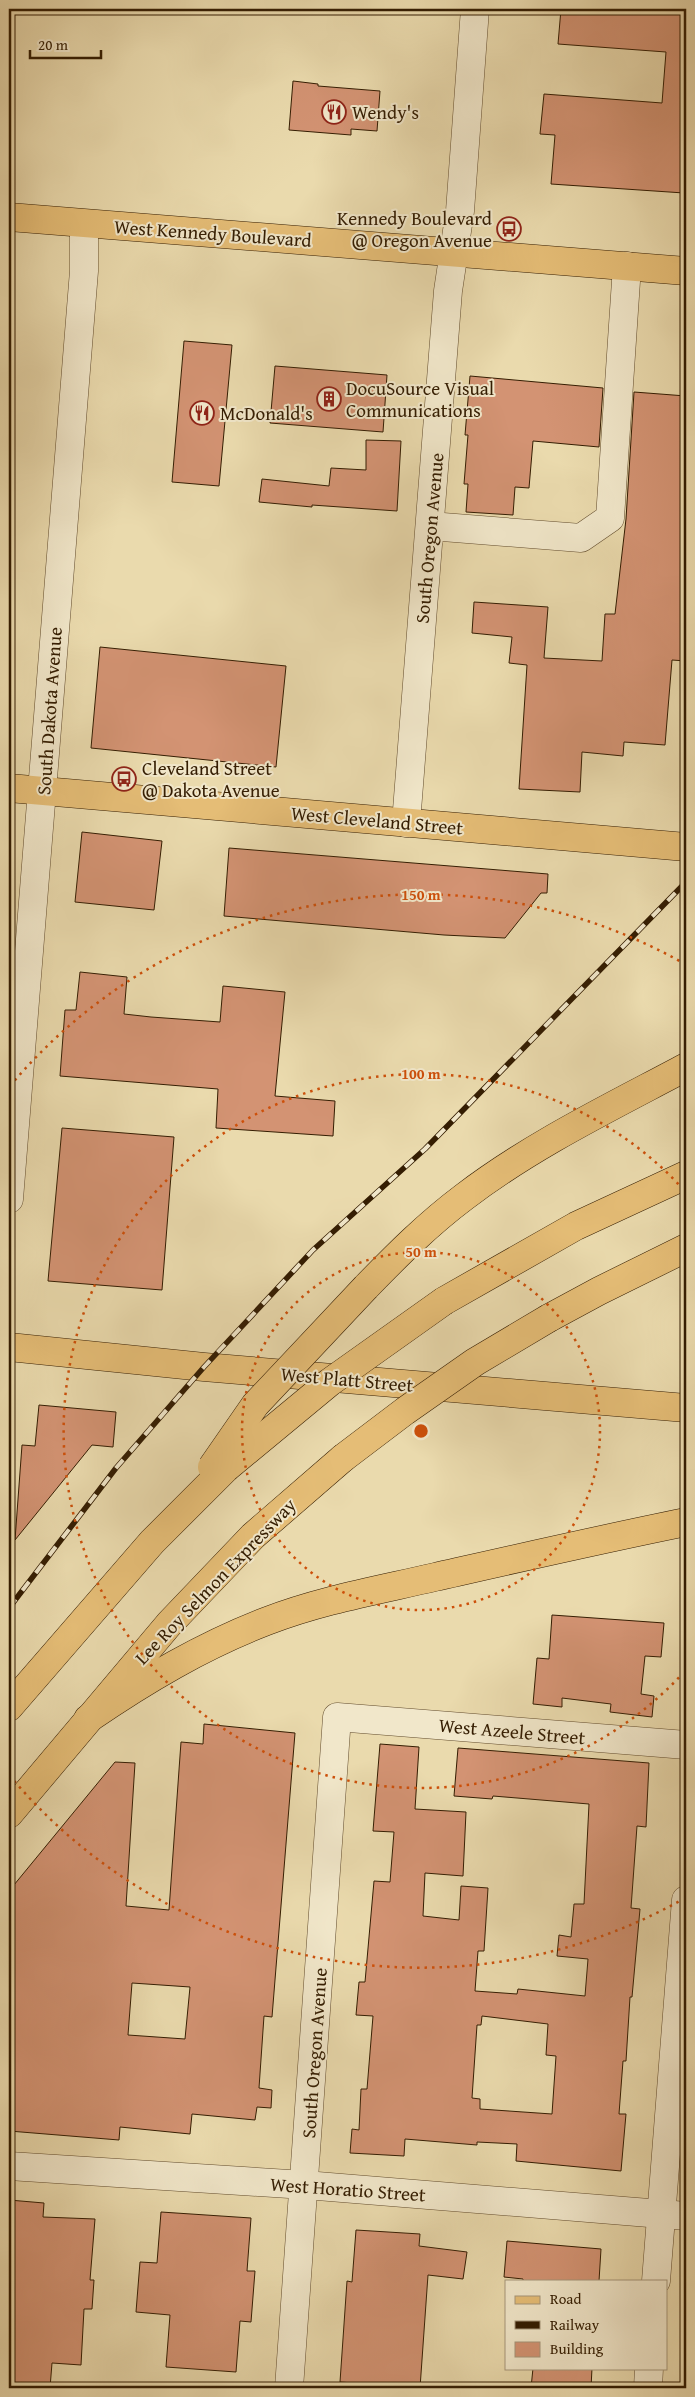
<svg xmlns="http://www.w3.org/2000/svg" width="695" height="2397" viewBox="0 0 695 2397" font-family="'Gentium Book Plus',serif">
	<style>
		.building { fill: #d39373; stroke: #341d02; fill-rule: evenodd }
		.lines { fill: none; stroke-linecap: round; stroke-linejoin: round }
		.minor-casing { stroke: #624c2d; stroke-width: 29 }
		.major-casing { stroke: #341d02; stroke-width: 29 }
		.highway-casing { stroke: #341d02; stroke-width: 29 }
		.minor { stroke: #f1e7ca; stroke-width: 28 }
		.major { stroke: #e5bd76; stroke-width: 28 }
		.highway { stroke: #e5bd76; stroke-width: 28 }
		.rail-casing { stroke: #341d02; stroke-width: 5.5 }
		.rail { stroke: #f1e7ca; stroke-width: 4; stroke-dasharray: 11; stroke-linecap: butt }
		.highway-bridge-casing { stroke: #341d02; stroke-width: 29; stroke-linecap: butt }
		.highway-bridge { stroke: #e5bd76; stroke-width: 28 }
		.ring { fill: none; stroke: #cd500a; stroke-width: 2.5; stroke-dasharray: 2.5 5 }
		.labels { text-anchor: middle; stroke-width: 4; stroke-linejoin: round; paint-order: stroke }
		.poi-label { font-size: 19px; fill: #341d02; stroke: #f1e7ca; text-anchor: start }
		.street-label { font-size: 19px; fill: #341d02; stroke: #f1e7ca }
		.centre { fill: #cd500a; stroke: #f1e7ca; stroke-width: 2.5 }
		.ring-label { font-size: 15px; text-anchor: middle; font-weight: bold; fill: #cd500a; stroke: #f1e7ca; stroke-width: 4; stroke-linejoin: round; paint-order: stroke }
	</style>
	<rect width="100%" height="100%" fill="#eadaad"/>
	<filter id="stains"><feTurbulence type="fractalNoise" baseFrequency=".004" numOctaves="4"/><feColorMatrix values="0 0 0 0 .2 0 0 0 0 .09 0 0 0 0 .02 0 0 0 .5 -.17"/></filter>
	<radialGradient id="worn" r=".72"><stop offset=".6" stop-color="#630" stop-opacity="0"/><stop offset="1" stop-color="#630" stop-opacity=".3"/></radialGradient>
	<g class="building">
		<path d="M 561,9 L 686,9 L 686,170 L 684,193 L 551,184 L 555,135 L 540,134 L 544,94 L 662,103 L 666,52 L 558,44 Z"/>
		<path d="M 293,81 L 318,84 L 318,86 L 380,91 L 377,131 L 351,129 L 351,135 L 289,130 Z"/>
		<path d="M 184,341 L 232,345 L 219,486 L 172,482 Z"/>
		<path d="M 275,366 L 387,375 L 383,432 L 270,423 Z"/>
		<path d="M 470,376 L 603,388 L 599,447 L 533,441 L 529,488 L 515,487 L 513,515 L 466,512 L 468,484 L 464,484 L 468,435 L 465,435 Z"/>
		<path d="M 634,392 L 686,396 L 686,661 L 672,660 L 665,745 L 624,742 L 623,756 L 582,752 L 580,792 L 519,789 L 527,665 L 509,663 L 512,637 L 472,633 L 474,602 L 548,607 L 544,658 L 602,661 L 605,614 L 615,614 L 626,519 Z"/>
		<path d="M 366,440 L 401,441 L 397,511 L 312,505 L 312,507 L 259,502 L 262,479 L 329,486 L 331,468 L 366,470 Z"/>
		<path d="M 100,647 L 286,666 L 276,767 L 91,748 Z"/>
		<path d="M 82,832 L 162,841 L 154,910 L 75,902 Z"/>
		<path d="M 229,848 L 548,874 L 547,893 L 541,893 L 505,938 L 444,935 L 224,916 Z"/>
		<path d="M 80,972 L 127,977 L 124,1014 L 151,1017 L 220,1022 L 223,986 L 285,992 L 275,1096 L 335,1101 L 333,1136 L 216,1128 L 218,1089 L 60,1076 L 65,1010 L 76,1010 Z"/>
		<path d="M 62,1128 L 174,1137 L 162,1290 L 48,1281 Z"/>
		<path d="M 39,1405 L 116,1412 L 113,1447 L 92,1445 L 15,1540 L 22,1445 L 35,1446 Z"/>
		<path d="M 552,1615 L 664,1623 L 661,1657 L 645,1656 L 641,1694 L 654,1696 L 652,1717 L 610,1712 L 611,1704 L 562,1698 L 562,1707 L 533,1704 L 537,1658 L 549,1659 Z"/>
		<path d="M 204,1724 L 295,1733 L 272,2017 L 264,2016 L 259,2088 L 272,2090 L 271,2108 L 257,2107 L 255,2120 L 192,2114 L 190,2134 L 120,2127 L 119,2140 L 9,2131 L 9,1891 L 115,1762 L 135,1763 L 126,1906 L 169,1910 L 181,1742 L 203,1744 ZM 132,1983 L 190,1987 L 185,2039 L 128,2035 Z"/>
		<path d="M 380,1744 L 419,1747 L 415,1809 L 466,1812 L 463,1876 L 425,1873 L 423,1916 L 459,1920 L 461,1886 L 488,1888 L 484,1951 L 478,1951 L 475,1991 L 517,1994 L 518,1989 L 585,1996 L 588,1959 L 557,1956 L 559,1935 L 571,1937 L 574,1904 L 584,1904 L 589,1804 L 493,1796 L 492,1799 L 454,1796 L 458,1748 L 649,1763 L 646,1827 L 637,1826 L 631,1908 L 640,1909 L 632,1997 L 630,1997 L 626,2061 L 623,2061 L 619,2114 L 626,2114 L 621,2171 L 516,2161 L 517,2144 L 477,2142 L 477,2145 L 405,2139 L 404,2156 L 350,2153 L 352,2129 L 359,2130 L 361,2089 L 367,2089 L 373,2016 L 356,2015 L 359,1982 L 365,1982 L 374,1881 L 390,1882 L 394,1832 L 373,1831 ZM 482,2016 L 548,2024 L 546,2055 L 556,2056 L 552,2114 L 480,2109 L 480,2099 L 472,2098 L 477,2025 L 481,2025 Z"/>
		<path d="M 9,2200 L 44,2203 L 43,2217 L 95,2219 L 90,2280 L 94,2280 L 92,2309 L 84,2309 L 81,2365 L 52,2363 L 50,2388 L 9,2388 Z"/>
		<path d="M 161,2212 L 251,2218 L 247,2271 L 255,2271 L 251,2322 L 240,2321 L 236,2372 L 166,2367 L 170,2315 L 136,2312 L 140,2262 L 157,2263 Z"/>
		<path d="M 356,2230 L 420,2234 L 419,2246 L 467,2252 L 463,2279 L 428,2275 L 420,2388 L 340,2382 L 347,2281 L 352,2282 Z"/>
		<path d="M 507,2241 L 601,2249 L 599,2281 L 523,2281 L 523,2279 L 504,2277 Z"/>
		<path d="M 533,2368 L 592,2368 L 591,2388 L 531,2388 Z"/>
	</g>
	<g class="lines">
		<g class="minor-casing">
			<g id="minor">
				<path d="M 430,526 L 581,538 L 610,518 L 627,266"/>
				<path d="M 406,823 L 448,291 L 460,211 L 475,9"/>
				<path d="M 9,1199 L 84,271 L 84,224"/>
				<path d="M 9,2166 L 305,2185 L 686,2216"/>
				<path d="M 656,2281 L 686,1900"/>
				<path d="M 289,2388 L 337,1717 L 686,1745"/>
				<path d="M 648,2388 L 649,2368"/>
			</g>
		</g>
		<g class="major-casing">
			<g id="major">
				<path d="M 9,217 L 686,271"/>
				<path d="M 9,788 L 686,847"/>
				<path d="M 9,1347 L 204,1367 L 686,1408"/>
			</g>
		</g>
		<g class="highway-casing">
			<g id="highway">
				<path d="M 366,1287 C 397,1255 428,1224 464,1197 C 532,1145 611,1107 686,1067"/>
				<path d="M 444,1301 L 576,1226 L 686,1175"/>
				<path d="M 549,1318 L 599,1291 L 686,1248"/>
				<path d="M 9,1707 L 152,1542 L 226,1468"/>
				<path d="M 88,1719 C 145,1680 202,1646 267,1621 C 321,1600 379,1590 435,1577 C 519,1558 602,1539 686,1522"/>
				<path d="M 9,1814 L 169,1624 L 253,1536 L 343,1458"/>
			</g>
		</g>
		<use href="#minor" class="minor"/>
		<use href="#major" class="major"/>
		<use href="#highway" class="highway"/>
		<g class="rail-casing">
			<path id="rail" d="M 9,1608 L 116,1468 L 204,1367 L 313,1250 L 425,1149 L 686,882"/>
		</g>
		<use href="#rail" class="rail"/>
		<g class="highway-bridge-casing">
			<g id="highway-bridge">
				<path d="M 343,1458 L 405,1411 L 475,1362 L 549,1318"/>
				<path d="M 212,1467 L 255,1405 L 366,1287"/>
				<path d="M 226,1468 L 330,1382 L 444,1301"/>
			</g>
		</g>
		<use href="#highway-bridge" class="highway-bridge"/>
	</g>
	<g class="ring">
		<circle cx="421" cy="1431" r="179"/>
		<path d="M684 1672A357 357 0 1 1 684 1190"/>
		<path d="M685 1898A536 536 0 0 1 10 1776M10 1086A536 536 0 0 1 685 964"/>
	</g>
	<defs>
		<g id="restaurant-ring" transform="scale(1.25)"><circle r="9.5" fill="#f1e7ca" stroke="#8f2418" stroke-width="1.5"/><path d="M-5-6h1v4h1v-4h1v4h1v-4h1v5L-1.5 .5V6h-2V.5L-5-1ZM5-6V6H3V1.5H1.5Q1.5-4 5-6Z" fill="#8f2418"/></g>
		<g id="bus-ring" transform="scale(1.25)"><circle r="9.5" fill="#f1e7ca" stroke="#8f2418" stroke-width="1.5"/><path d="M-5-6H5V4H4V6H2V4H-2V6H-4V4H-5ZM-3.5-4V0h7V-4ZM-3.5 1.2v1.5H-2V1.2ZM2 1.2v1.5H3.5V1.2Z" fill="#8f2418"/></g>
		<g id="building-ring" transform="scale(1.25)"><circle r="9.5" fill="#f1e7ca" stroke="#8f2418" stroke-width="1.5"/><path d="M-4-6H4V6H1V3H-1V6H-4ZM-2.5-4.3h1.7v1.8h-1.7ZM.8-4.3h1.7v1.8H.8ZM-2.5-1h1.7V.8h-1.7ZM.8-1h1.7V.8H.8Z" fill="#8f2418"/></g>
	</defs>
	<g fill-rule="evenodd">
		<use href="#restaurant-ring" x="334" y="112"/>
		<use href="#bus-ring" x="509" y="229"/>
		<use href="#building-ring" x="329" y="399"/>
		<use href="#restaurant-ring" x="202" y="413"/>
		<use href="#bus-ring" x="124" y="779"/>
	</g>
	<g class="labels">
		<g class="poi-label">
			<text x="352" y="119">Wendy's</text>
			<text x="492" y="225" text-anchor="end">Kennedy Boulevard<tspan x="492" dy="22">@ Oregon Avenue</tspan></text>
			<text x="346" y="395">DocuSource Visual<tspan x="346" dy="22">Communications</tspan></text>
			<text x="220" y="420">McDonald's</text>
			<text x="142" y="775">Cleveland Street<tspan x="142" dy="22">@ Dakota Avenue</tspan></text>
		</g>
		<g class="street-label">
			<text transform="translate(213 233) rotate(4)" y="7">West Kennedy Boulevard</text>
			<text transform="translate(429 538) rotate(-85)" y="7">South Oregon Avenue</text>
			<text transform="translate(49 711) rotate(-86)" y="7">South Dakota Avenue</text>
			<text transform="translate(377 820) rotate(5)" y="7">West Cleveland Street</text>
			<text transform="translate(347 1379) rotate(5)" y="7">West Platt Street</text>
			<text transform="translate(215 1581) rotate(-46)" y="7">Lee Roy Selmon Expressway</text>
			<text transform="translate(512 1731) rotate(5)" y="7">West Azeele Street</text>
			<text transform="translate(314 2053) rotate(-86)" y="7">South Oregon Avenue</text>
			<text transform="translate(348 2189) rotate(4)" y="7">West Horatio Street</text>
		</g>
	</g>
	<circle cx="421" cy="1431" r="8" class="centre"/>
	<g class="ring-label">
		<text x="421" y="900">150 m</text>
		<text x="421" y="1079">100 m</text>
		<text x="421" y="1257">50 m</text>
	</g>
	<rect width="695" height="2397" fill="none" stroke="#eadaad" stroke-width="30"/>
	<rect x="10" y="10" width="675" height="2377" fill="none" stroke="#341d02" stroke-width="2.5"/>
	<rect x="15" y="15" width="665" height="2367" fill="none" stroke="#341d02"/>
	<rect x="505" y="2280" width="162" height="90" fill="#f1e7ca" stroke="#a5967a"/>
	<rect x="515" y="2296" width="25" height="8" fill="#e5bd76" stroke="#a5967a"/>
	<text x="550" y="2304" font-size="15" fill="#341d02">Road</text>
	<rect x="515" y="2321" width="25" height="8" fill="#341d02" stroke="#a5967a"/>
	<text x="550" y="2330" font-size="15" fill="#341d02">Railway</text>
	<rect x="515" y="2342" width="25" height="15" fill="#d39373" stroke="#a5967a"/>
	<text x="550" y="2354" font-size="15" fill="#341d02">Building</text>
	<path d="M30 50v8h71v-8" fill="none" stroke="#341d02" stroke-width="2.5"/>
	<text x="38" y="50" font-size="15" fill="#341d02" stroke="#f1e7ca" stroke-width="4" paint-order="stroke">20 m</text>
	<rect width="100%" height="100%" filter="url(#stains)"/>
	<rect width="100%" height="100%" fill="url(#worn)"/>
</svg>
